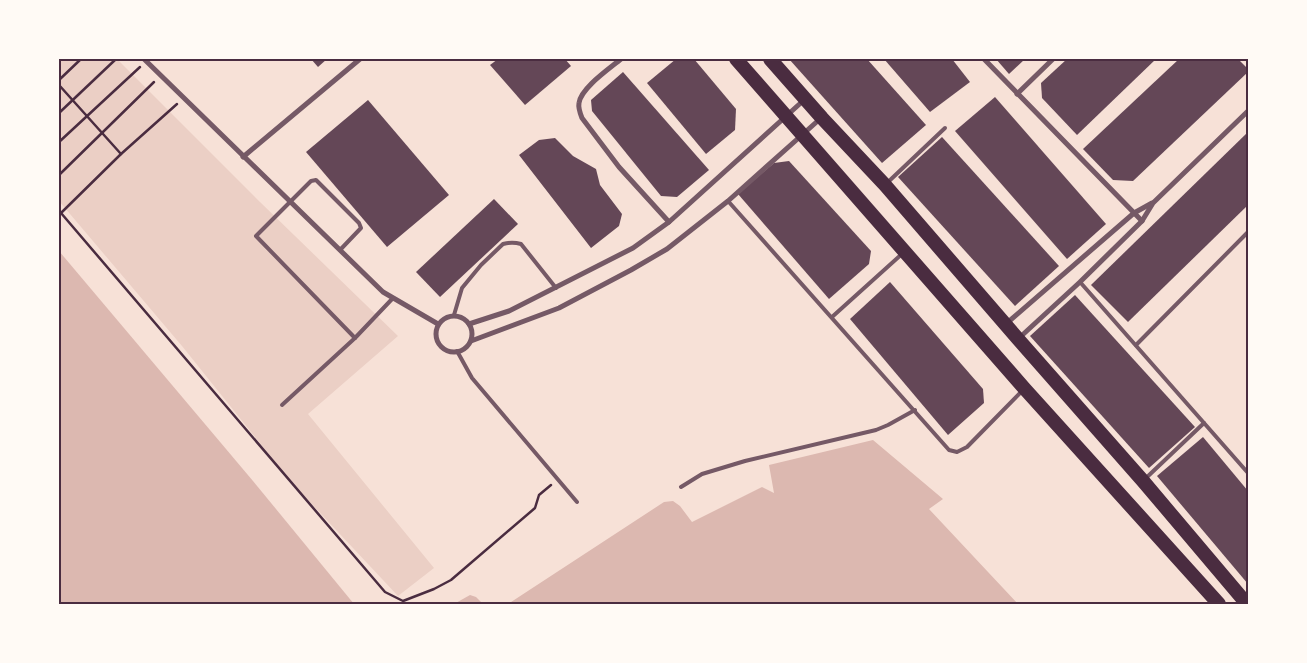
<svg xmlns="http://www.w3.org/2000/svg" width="1307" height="663" viewBox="0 0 1307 663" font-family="Raleway,sans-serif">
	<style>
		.green { fill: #ebcfc5 }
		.water { fill: #dcb8b0 }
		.building { fill: #644757 }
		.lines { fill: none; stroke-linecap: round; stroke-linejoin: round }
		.path { stroke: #4a2c40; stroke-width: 2.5 }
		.service { stroke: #755966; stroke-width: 4 }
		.minor { stroke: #755966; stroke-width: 5 }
		.trunk { stroke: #4a2c40; stroke-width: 14 }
		.neatline { fill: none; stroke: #4a2c40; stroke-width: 2 }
	</style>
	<rect width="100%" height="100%" fill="#f7e1d7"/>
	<path class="green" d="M 59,59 L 117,59 L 260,202 L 398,336 L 308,414 L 434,568 L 398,596 L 292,483 L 182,346 L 59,201 Z"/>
	<g class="water">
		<path d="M 59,251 L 253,481 L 354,604 L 59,604 Z"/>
		<path d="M 873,440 L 943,499 L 929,509 L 1018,604 L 508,604 L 664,502 L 673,501 L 680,506 L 692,522 L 762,487 L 774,493 L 769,465 Z"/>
		<path d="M 470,595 L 476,597 L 483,604 L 454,604 Z"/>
	</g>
	<g class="building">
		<path d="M 311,59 L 327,59 L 318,67 Z"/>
		<path d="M 498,59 L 565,59 L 571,66 L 525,105 L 490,65 Z"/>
		<path d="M 676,59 L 694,59 L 736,109 L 735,130 L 706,154 L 647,83 Z"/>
		<path d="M 789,59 L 867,59 L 926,125 L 882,163 Z"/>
		<path d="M 884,59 L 952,59 L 970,82 L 930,112 Z"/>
		<path d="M 996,59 L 1025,59 L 1009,74 Z"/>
		<path d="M 1067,59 L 1156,59 L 1077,135 L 1042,98 L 1041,83 Z"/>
		<path d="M 1179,59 L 1238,59 L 1248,69 L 1248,72 L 1133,181 L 1113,180 L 1083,149 Z"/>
		<path d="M 623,72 L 709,170 L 677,197 L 661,196 L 592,111 L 591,100 Z"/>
		<path d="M 995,97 L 1106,224 L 1067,259 L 955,131 Z"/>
		<path d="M 368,100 L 449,195 L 387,247 L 306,152 Z"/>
		<path d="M 1248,132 L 1248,205 L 1128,322 L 1091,285 Z"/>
		<path d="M 942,137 L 1059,266 L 1015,306 L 898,177 Z"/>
		<path d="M 555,138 L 573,156 L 596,169 L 600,185 L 622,214 L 619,226 L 591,248 L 519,155 L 539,140 Z"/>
		<path d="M 789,161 L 871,251 L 869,264 L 829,299 L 738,194 L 774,163 Z"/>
		<path d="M 494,199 L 518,224 L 440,297 L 416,272 Z"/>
		<path d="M 890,282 L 983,389 L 984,403 L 948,435 L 850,319 Z"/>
		<path d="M 1075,295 L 1195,427 L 1149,468 L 1030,336 Z"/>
		<path d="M 1203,437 L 1248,491 L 1248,584 L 1157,476 Z"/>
	</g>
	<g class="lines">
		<g class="path">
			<path d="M 59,80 L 81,59"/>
			<path d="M 59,85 L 121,154"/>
			<path d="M 59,113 L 116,59"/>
			<path d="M 59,142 L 140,67"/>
			<path d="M 59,175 L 154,82"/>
			<path d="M 59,210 L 61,213 L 121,154 L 177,104"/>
			<path d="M 61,213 L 385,592 L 403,601 L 434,589 L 451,580 L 535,508 L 539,495 L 551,485"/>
		</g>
		<g class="service">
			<path d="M 887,183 L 945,128"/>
			<path d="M 728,201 L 949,450 L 957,452 L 967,447 L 1023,390"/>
			<path d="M 340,250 L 361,228 L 359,223 L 316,180 L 311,181 L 256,236 L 355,338"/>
			<path d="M 1080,282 L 1248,473"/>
			<path d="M 454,315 L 462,288 L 481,265 L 503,244 C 510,242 514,242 521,244 L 556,288"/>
			<path d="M 832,317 L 903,253"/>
			<path d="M 1136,345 L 1248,232"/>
			<path d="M 457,351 L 472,378 L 577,502"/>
			<path d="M 282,405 L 355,338 L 393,298"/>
			<path d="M 1146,478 L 1204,423"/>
			<path d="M 681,487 L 702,474 L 745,461 L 876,430 L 888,425 L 915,410"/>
		</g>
		<g class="minor">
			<path d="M 144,59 L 383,292 L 438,324"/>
			<path d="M 621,59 C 609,69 581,88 579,103 C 578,108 580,113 582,118 L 619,167 L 669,222"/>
			<path d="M 984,59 L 1142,221"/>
			<path d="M 1017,94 L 1053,59"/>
			<path d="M 243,157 L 360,59"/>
			<circle cx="454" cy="334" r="18"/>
			<path d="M 1007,323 L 1134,213 L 1152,203"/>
			<path d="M 469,324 L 509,311 L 633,248 L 669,222 L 804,100"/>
			<path d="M 1018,339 L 1080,282 L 1142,221 L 1153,203 L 1248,111"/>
			<path d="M 471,341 L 559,308 L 631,270 L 667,249 L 728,201 L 821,118"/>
		</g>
		<g class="trunk">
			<path d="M 736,59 L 1024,388 L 1219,604"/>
			<path d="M 770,59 L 822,118 L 885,185 L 1018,339 L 1143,481 L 1247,604"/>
		</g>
	</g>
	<rect width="1307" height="663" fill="none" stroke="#fffaf5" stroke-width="120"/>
	<rect x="60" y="60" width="1187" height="543" class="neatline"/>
</svg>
